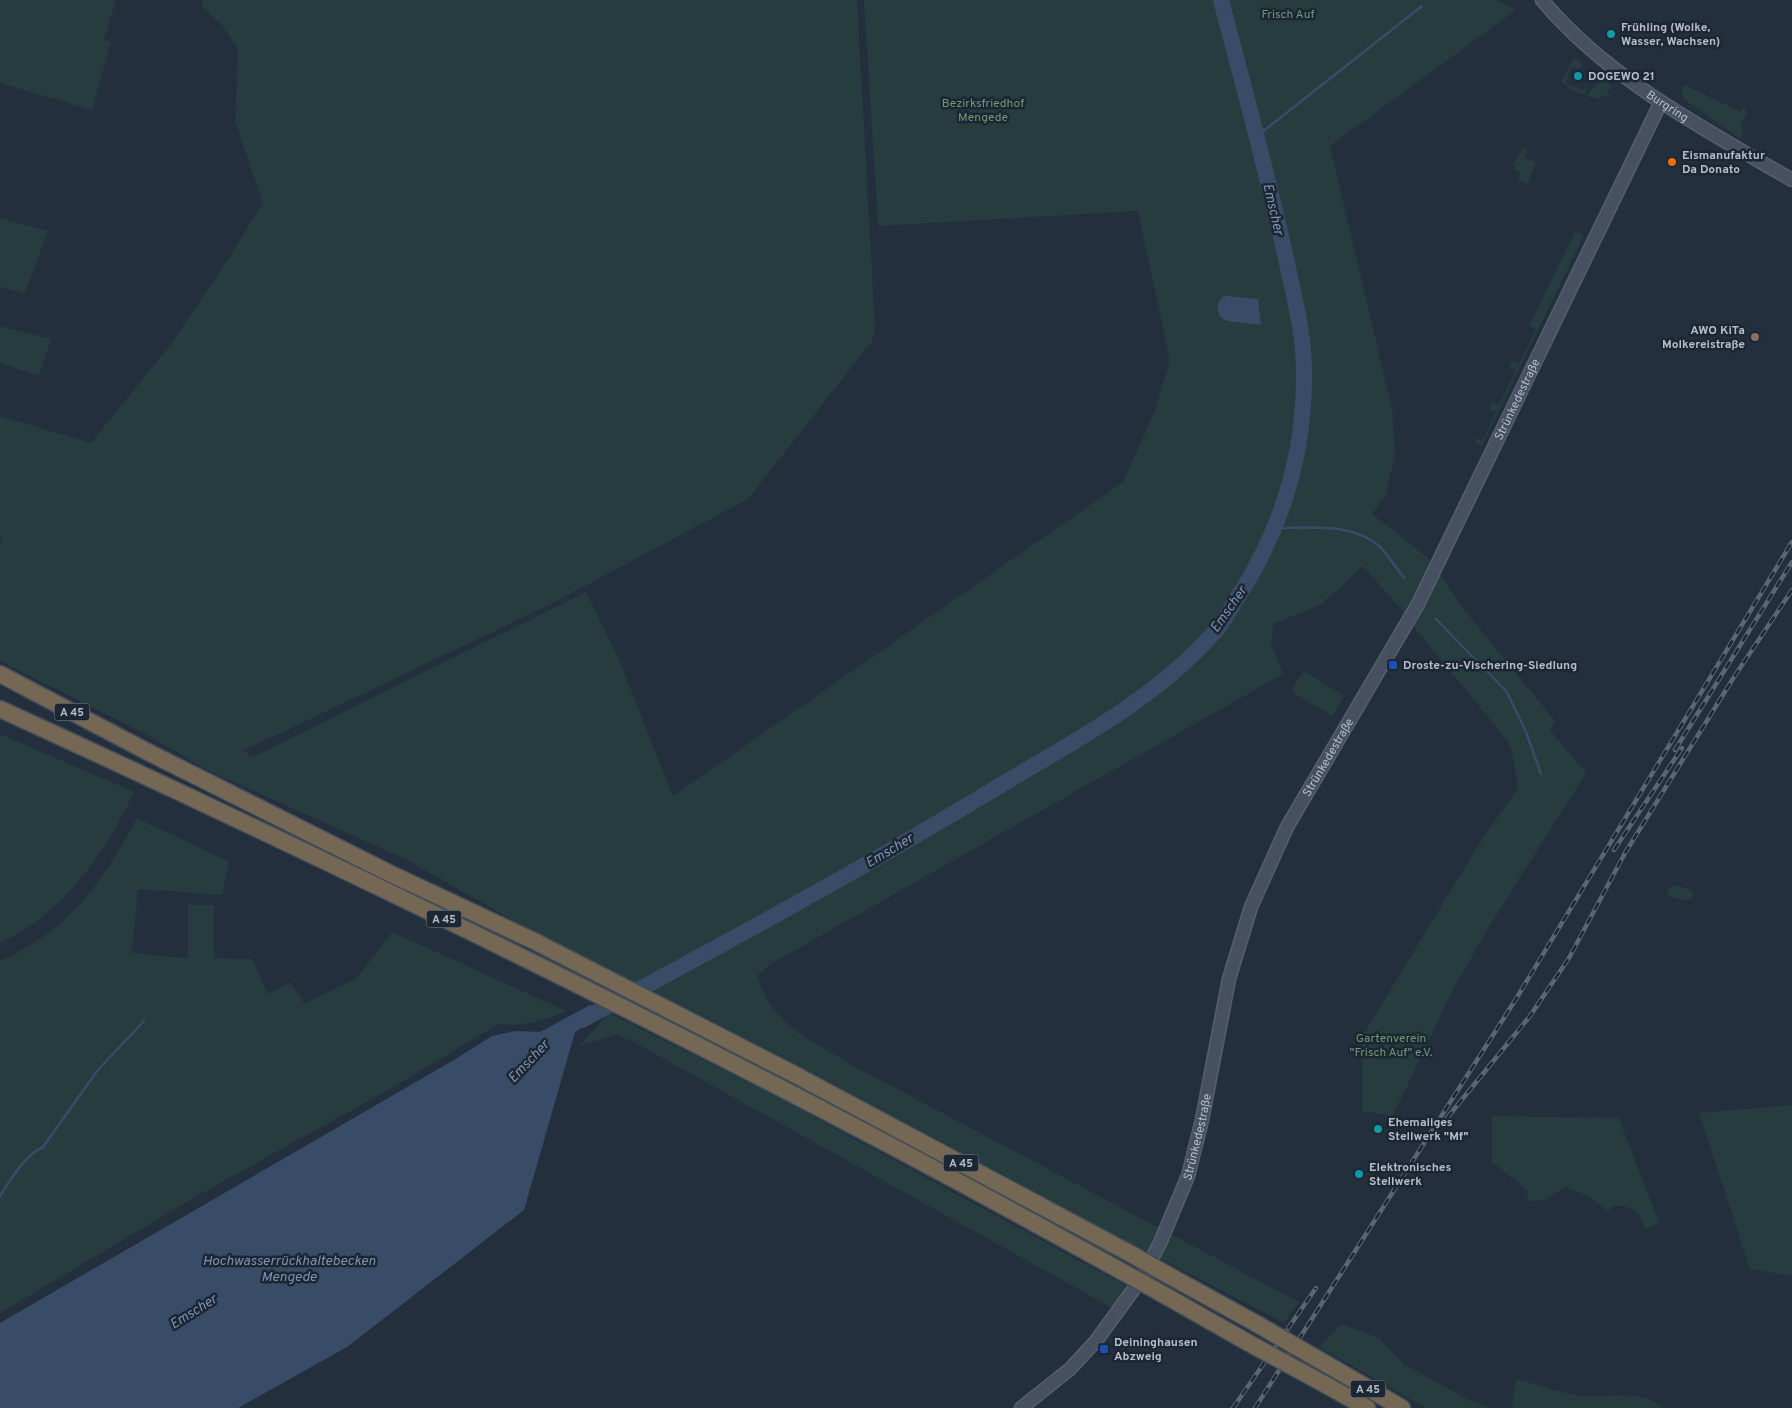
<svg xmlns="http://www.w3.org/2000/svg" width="1792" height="1408" viewBox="0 0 1792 1408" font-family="Overpass,sans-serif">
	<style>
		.green { fill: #263c3f; fill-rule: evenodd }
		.water { fill: #394c67 }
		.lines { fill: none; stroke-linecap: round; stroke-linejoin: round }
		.stream { stroke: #394c67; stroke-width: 2.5 }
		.river { stroke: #394c67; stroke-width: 16 }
		.secondary-casing { stroke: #565f6c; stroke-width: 15 }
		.highway-casing { stroke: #434c59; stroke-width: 19 }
		.secondary { stroke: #465061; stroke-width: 12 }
		.highway { stroke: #746855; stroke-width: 16 }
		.rail-casing { stroke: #5a6575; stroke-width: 4.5 }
		.rail { stroke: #1d2633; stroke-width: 2.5; stroke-dasharray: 8; stroke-linecap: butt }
		.highway-bridge-casing { stroke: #434c59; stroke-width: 19; stroke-linecap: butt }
		.highway-bridge { stroke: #746855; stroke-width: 16 }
		.culture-dot { fill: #0f9aa8; stroke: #1d2633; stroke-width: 2 }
		.food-dot { fill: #e8710a; stroke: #1d2633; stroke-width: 2 }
		.education-dot { fill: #8d6e63; stroke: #1d2633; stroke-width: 2 }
		.transit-dot { fill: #1a4fb4; stroke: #1d2633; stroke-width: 2 }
		.labels { text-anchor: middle; stroke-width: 5; stroke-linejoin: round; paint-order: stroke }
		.shield { fill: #1d2633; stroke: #878f9c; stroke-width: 1 }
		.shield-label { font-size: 11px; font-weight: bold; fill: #b4bcc9 }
		.park-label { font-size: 12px; fill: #6b9a76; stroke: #1d2633 }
		.poi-label { font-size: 12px; font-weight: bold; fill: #b4bcc9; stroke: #1d2633; text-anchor: start }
		.street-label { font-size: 12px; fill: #b4bcc9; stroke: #1d2633 }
		.water-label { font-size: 14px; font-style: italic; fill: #7c92b1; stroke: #1d2633 }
	</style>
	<rect width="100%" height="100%" fill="#242f3e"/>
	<g class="green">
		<path d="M 0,0 L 116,0 L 104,40 L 111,42 L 92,110 L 0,83 Z"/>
		<path d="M 203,0 L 857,0 L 875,328 L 872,341 L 748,499 L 555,602 L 243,751 L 253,757 L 586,592 L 620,662 L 673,796 L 1123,482 L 1155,410 L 1170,361 L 1138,211 L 878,226 L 864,0 L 1495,0 L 1516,10 L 1330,146 L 1392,409 L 1395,454 L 1386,494 L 1372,514 L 1427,557 L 1467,613 L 1555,721 L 1550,730 L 1586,773 L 1489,927 L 1452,991 L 1393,1116 L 1362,1111 L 1362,1037 L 1483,837 L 1518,789 L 1512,751 L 1507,740 L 1415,628 L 1410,619 L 1363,566 L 1322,604 L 1273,624 L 1271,644 L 1283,674 L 769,965 L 757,976 C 772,1024 808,1038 848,1063 L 1299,1302 L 1284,1323 L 1153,1255 L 779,1055 L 645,987 L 716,948 L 642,986 L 543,937 L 405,859 L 205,769 L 149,736 L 0,661 L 0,543 L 3,538 L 0,536 L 0,416 L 91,443 L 171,344 L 219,273 L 263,203 L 235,121 L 238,49 L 222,25 L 201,6 ZM 1199,648 C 1156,698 1095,730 1039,763 L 1035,757 L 1039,762 L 1128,708 Z"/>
		<path d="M 1575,57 L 1582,63 L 1580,69 L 1571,67 L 1566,84 L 1584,90 L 1589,79 L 1585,95 L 1570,90 L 1561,80 Z"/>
		<path d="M 1603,80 L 1611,86 L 1606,97 L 1602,95 L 1600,99 L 1587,96 L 1589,91 Z"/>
		<path d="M 1684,85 L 1741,112 L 1744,106 L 1747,113 L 1741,124 L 1743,135 L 1740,139 L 1687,101 L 1681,94 Z"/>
		<path d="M 1523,148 L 1527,150 L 1525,158 L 1536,162 L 1528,184 L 1518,181 L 1520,172 L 1515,170 L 1513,165 Z"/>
		<path d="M 0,218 L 48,231 L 25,293 L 0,287 Z"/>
		<path d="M 1575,232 L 1584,235 L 1482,446 L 1477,445 L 1475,438 L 1482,441 L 1496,412 L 1489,409 L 1492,402 L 1499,405 L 1516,370 L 1509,367 L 1512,361 L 1519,364 L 1536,329 L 1529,326 Z"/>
		<path d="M 0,326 L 51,339 L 39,376 L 0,363 Z"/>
		<path d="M 1304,671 L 1344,696 L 1332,716 L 1294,693 L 1293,688 Z"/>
		<path d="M 0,734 L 134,792 C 104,855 65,912 0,943 Z"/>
		<path d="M 137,818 L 229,862 L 222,895 L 138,889 L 132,953 L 188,958 L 188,905 L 214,905 L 214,958 L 209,958 L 252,959 L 268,994 L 290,982 L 304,1004 L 356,979 L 392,932 L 566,1011 C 543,1021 523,1027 498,1024 L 388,1090 L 197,1196 L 0,1313 L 0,961 C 70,930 102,882 137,818 Z"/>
		<path d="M 1673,885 L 1689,889 L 1693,894 L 1692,898 L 1685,901 L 1669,896 L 1667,889 Z"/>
		<path d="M 609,1013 L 774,1095 L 1126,1286 L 1112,1308 L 632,1041 L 615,1035 L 579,1046 Z"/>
		<path d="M 1792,1105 L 1792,1276 L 1750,1269 L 1699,1113 Z"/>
		<path d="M 1492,1116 L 1619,1118 L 1659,1223 L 1645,1229 L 1638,1212 L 1624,1206 L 1614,1206 L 1608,1211 L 1589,1196 L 1565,1187 L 1545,1200 L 1526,1201 L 1529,1191 L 1492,1162 Z"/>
		<path d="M 1341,1324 L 1379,1338 L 1404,1364 L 1469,1400 L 1491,1408 L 1426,1408 L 1319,1347 Z"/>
		<path d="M 1516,1379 C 1538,1384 1563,1395 1586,1396 C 1616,1398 1638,1388 1664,1408 L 1512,1408 Z"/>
	</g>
	<g class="water">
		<path d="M 1227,296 L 1258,299 L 1261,325 L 1227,321 L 1220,317 L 1217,306 L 1222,297 Z"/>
		<path d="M 590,1005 L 606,1012 L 575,1032 L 524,1210 L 347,1347 L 238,1408 L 0,1408 L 0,1323 L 454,1060 L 492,1036 L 516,1031 L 540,1032 Z"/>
	</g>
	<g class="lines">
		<g class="stream">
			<path d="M 1256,137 L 1422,6"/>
			<path d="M 1276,528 C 1310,528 1353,522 1380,547 C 1389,556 1396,568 1404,578"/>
			<path d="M 1436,619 L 1507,692 L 1526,732 L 1541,774"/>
			<path d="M 0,1196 C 11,1179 24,1156 43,1147 L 97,1071 L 144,1021"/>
		</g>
		<path class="river" d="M 582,1020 C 724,944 864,868 1001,785 C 1078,739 1159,697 1218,628 C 1227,617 1233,604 1241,592 C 1283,525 1305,451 1304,372 C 1304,331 1293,293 1285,254 C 1266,168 1243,84 1221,0"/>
		<g class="secondary-casing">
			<g id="secondary">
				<path id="s1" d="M 1542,0 C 1609,80 1703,128 1792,180"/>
				<path id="s2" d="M 1021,1408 L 1070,1369 L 1096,1341 L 1139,1282 L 1160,1243 L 1188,1176 L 1202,1120 L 1229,979 L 1251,907 L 1287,827 L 1418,604 L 1661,102"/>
			</g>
		</g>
		<g class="highway-casing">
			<g id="highway">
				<path d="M 0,674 L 144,750 L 389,873 L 534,941 L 792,1073 L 1131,1254"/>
				<path d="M 0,709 C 380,883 756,1067 1121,1271"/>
				<path d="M 1168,1275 L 1257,1324"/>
				<path d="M 1159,1292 L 1247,1342"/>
				<path d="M 1335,1369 L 1402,1408"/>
				<path d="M 1326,1385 L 1367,1408"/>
			</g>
		</g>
		<use href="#secondary" class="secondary"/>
		<use href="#highway" class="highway"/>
		<g class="rail-casing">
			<g id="rail">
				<path d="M 1675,750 L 1792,562"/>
				<path d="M 1614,850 L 1682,748"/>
				<path d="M 1447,1118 L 1530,1016 L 1569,958 L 1625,853 L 1734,677 L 1792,590"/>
				<path d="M 1233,1408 L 1316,1288"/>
				<path d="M 1255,1408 L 1516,999 L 1792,542"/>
			</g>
		</g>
		<use href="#rail" class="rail"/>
		<g class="highway-bridge-casing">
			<g id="highway-bridge">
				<path d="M 1131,1254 L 1168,1275"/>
				<path d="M 1121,1271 L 1159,1292"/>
				<path d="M 1257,1324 L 1335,1369"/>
				<path d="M 1247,1342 L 1326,1385"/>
			</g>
		</g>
		<use href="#highway-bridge" class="highway-bridge"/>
	</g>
	<g class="culture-dot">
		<circle cx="1611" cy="34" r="5"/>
		<circle cx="1578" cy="76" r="5"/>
		<circle cx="1378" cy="1129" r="5"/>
		<circle cx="1359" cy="1174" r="5"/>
	</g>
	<circle class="food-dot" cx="1672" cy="162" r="5"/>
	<circle class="education-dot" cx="1755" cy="337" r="5"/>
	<g class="transit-dot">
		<rect x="1388" y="660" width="10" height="10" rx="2.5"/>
		<rect x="1099" y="1344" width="10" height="10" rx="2.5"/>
	</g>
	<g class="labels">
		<g class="shield">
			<rect x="54.5" y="703.5" width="35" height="17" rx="4"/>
			<rect x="426.5" y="910.5" width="35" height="17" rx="4"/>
			<rect x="943.5" y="1154.5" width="35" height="17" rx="4"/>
			<rect x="1350.5" y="1380.5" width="35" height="17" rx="4"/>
		</g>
		<g class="shield-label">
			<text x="72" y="716">A 45</text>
			<text x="444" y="923">A 45</text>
			<text x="961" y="1167">A 45</text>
			<text x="1368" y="1393">A 45</text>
		</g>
		<g class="park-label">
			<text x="1288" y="18">Frisch Auf</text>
			<text x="983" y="107">Bezirksfriedhof<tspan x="983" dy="14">Mengede</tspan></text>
			<text x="1391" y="1042">Gartenverein<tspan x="1391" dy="14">"Frisch Auf" e.V.</tspan></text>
		</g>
		<g class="poi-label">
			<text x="1621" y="31">Frühling (Wolke,<tspan x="1621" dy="14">Wasser, Wachsen)</tspan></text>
			<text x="1588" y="80">DOGEWO 21</text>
			<text x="1682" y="159">Eismanufaktur<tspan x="1682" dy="14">Da Donato</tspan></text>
			<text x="1745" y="334" text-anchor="end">AWO KiTa<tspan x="1745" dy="14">Molkereistraße</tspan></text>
			<text x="1403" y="669">Droste-zu-Vischering-Siedlung</text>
			<text x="1388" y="1126">Ehemaliges<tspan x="1388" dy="14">Stellwerk "Mf"</tspan></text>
			<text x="1369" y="1171">Elektronisches<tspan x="1369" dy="14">Stellwerk</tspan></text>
			<text x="1114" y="1346">Deininghausen<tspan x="1114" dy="14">Abzweig</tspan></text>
		</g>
		<g class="street-label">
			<text dy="4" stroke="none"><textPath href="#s1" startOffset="165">Burgring</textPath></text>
			<text dy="4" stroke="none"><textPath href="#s2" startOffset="1141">Strünkedestraße</textPath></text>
			<text dy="4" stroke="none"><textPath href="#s2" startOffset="736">Strünkedestraße</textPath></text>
			<text dy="4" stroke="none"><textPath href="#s2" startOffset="331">Strünkedestraße</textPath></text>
		</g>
		<g class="water-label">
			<text transform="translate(1274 209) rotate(77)" y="5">Emscher</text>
			<text transform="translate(1228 609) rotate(-55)" y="5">Emscher</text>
			<text transform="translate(889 850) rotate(-31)" y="5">Emscher</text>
			<text transform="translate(528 1061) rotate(-47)" y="5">Emscher</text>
			<text x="289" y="1265">Hochwasserrückhaltebecken<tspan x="289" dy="16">Mengede</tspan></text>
			<text transform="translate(193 1311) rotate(-32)" y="5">Emscher</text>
		</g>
	</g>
</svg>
